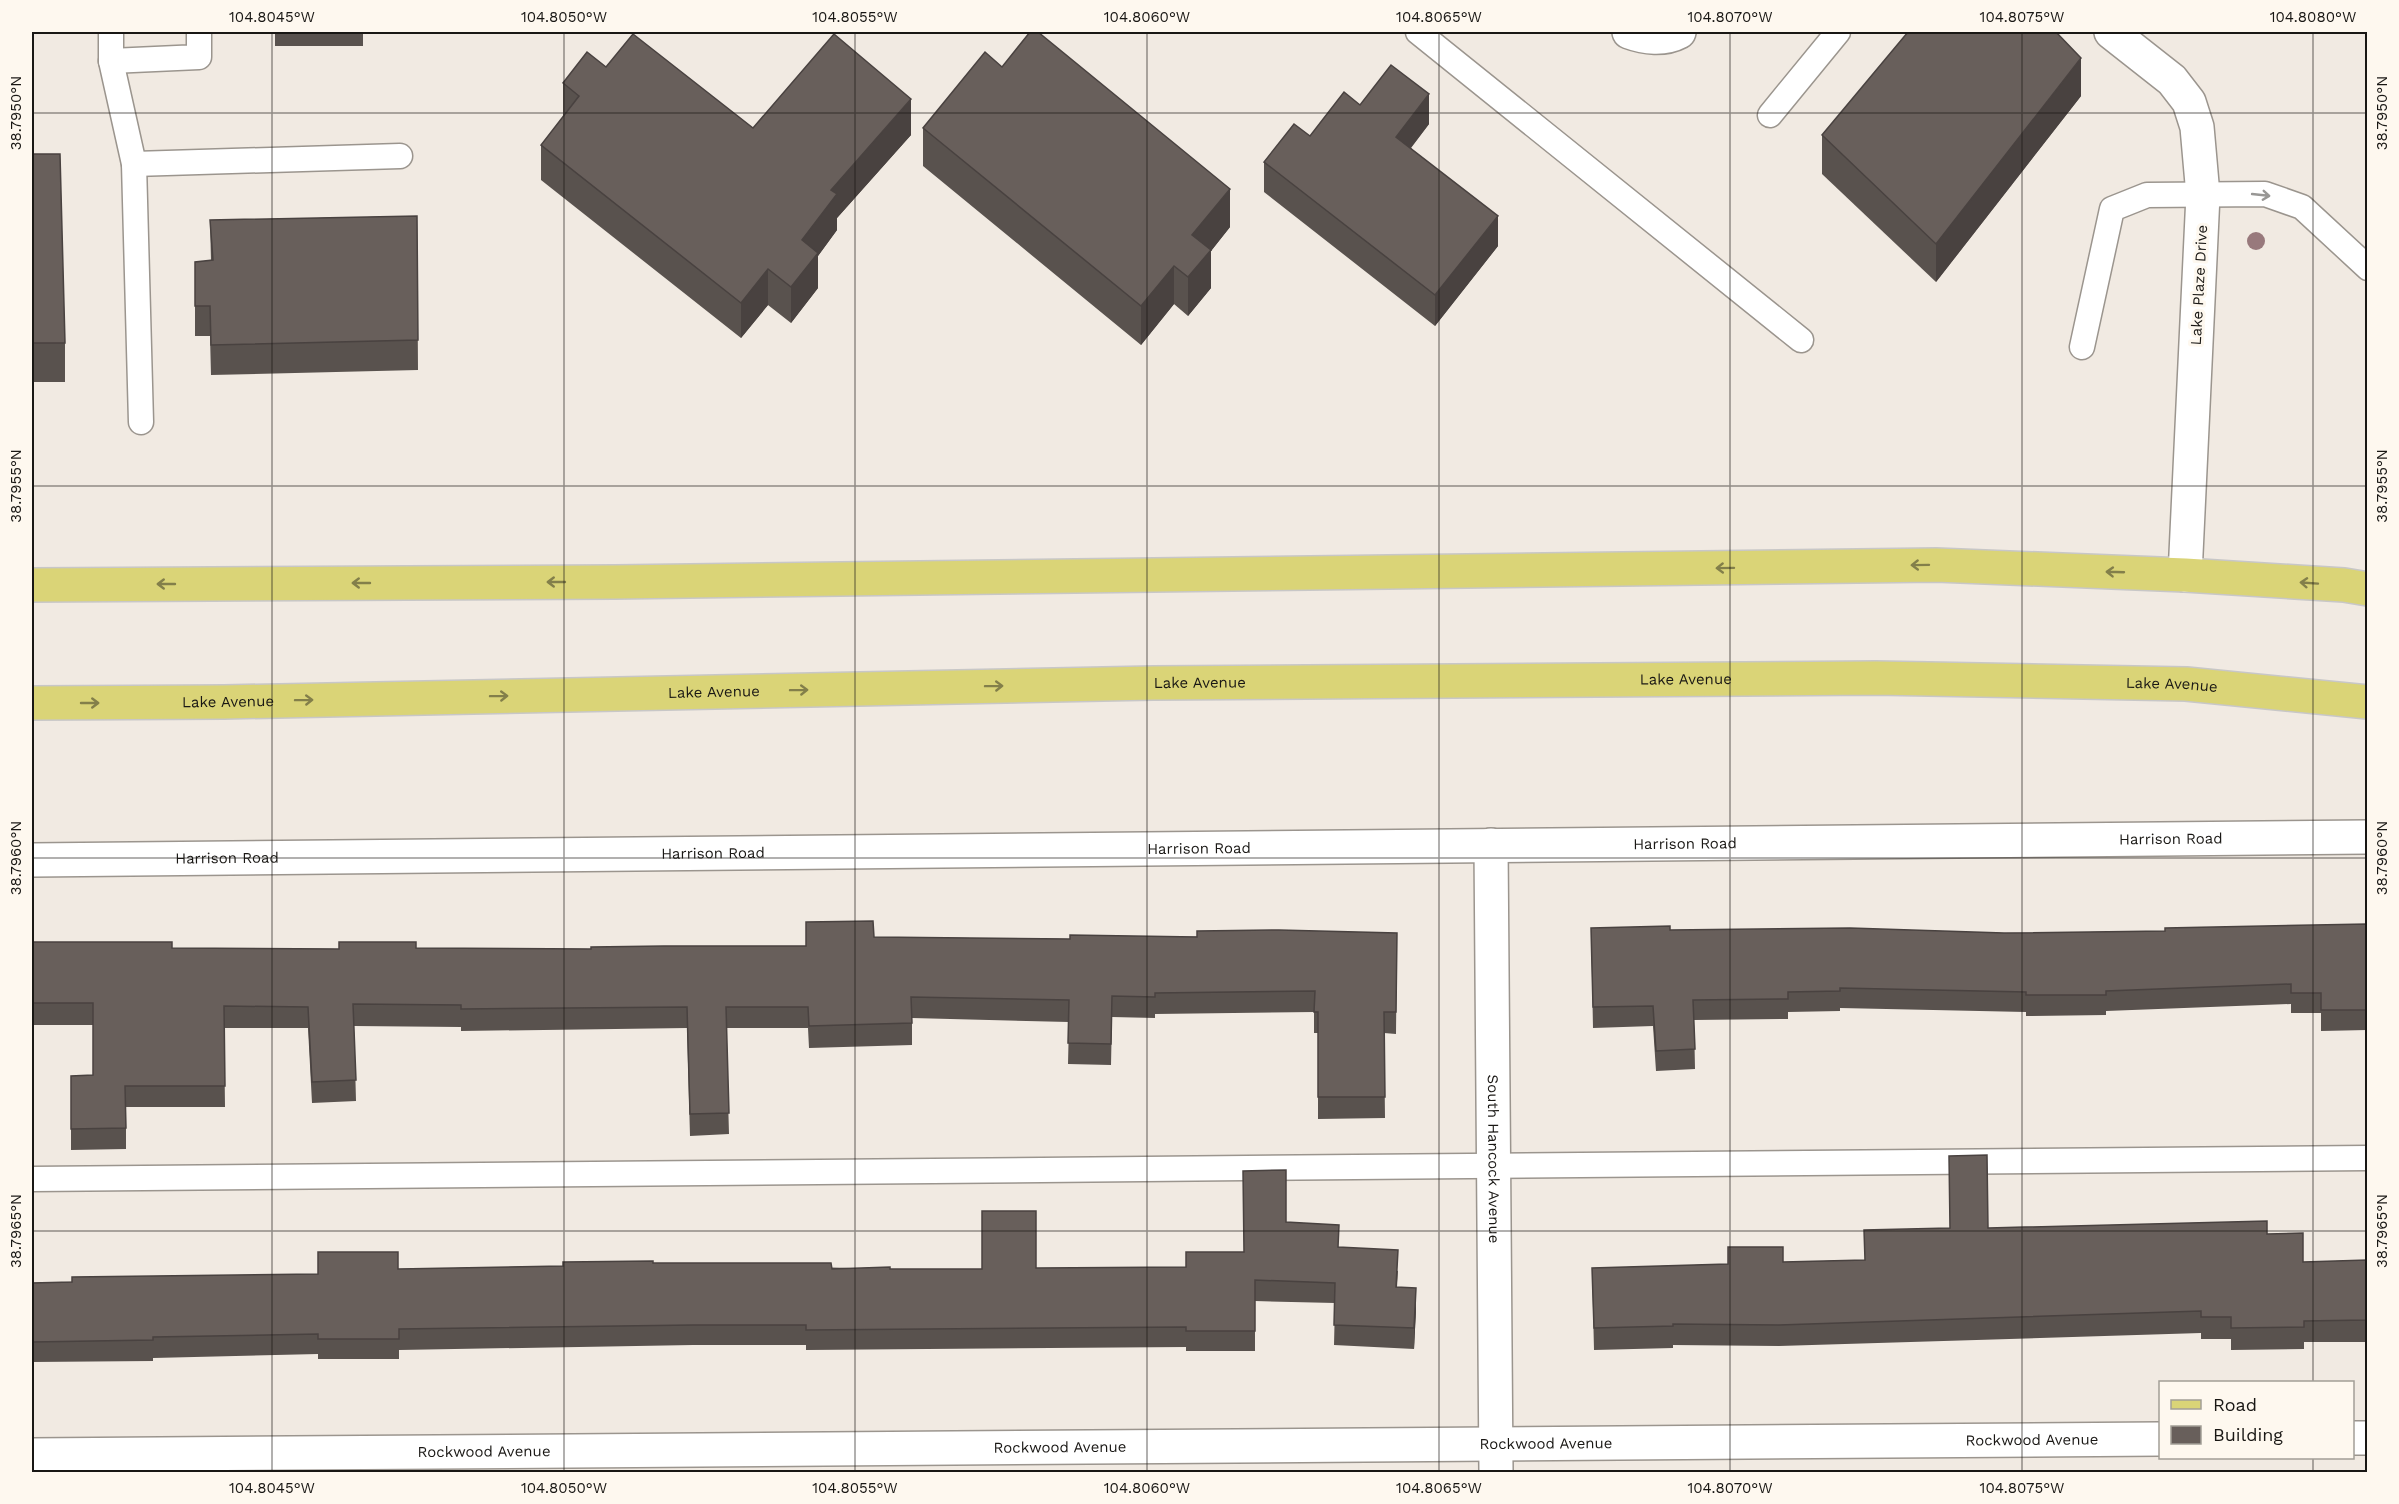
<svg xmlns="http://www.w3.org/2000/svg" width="2399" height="1504" viewBox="0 0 2399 1504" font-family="'Work Sans',sans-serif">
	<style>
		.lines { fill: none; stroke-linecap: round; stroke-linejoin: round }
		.lane-casing { stroke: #9b958e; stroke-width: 27 }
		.street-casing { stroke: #9b958e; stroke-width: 36 }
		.primary-casing { stroke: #c8c7c7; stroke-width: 36 }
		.lane { stroke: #fff; stroke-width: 24 }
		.street { stroke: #fff; stroke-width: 33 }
		.primary { stroke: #dad477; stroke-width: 33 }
		.tree { fill: #98797c }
		.wall { fill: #59524e }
		.shaded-wall { fill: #494240 }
		.building { fill: #685f5b; stroke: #494240; stroke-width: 1.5 }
		.oneway { stroke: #989795 }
		.oneway2 { stroke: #837f4a }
		.ticks { fill: none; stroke: #191714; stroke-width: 1.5; stroke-opacity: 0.45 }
		.labels { text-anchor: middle; stroke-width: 6; stroke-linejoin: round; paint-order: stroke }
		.street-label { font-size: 15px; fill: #191714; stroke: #fef8ef }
		.neatline { fill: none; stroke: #191714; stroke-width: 2 }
		.ticks-label { font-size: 15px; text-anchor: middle; fill: #191714 }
	</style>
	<rect width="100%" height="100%" fill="#f1eae2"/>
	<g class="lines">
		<g class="lane-casing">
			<g id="lane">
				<path d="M 111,32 L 111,61 L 134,164 L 141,422"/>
				<path d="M 1418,32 L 1801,340"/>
				<path d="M 111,61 L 199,57 L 199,32"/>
				<path d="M 1770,115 L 1838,32"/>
				<path d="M 134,164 L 400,156"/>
				<path d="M 2082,347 L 2112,209 L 2147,195 L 2265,194 L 2302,207 L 2368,268"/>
				<path d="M 32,1179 L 2368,1158"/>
			</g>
		</g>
		<g class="street-casing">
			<g id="street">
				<path d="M 1629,32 C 1645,38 1664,40 1679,32"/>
				<path d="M 2111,32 L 2172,80 L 2189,102 L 2197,127 L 2203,195 L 2185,575"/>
				<path id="s1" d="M 1491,845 L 1496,1472"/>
				<path id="s2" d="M 32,860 L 2368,837"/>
				<path d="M 2352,1438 L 2368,1438"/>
				<path id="s3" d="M 32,1455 L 2160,1439"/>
			</g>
		</g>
		<g class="primary-casing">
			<g id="primary">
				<path d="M 32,585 L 615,582 L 1936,565 L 2185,575 L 2344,585 L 2368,589"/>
				<path id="s4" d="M 32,703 L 224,702 L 1153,683 L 1876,678 L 2186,684 L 2368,702"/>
			</g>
		</g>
		<use href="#lane" class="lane"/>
		<use href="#street" class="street"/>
		<use href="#primary" class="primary"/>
	</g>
	<circle class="tree" cx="2256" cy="241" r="9"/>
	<g class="wall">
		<rect x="275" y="32" width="88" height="14"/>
		<path d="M 606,67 L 753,128 L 911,135 L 837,218 L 837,230 L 818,256 L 818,288 L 791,323 L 768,305 L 741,338 L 541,180 L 541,145 L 563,117 L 563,83 Z"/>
		<path d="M 1002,67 L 1230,227 L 1211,251 L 1211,288 L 1188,316 L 1174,304 L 1141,345 L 923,166 L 923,128 Z"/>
		<path d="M 2081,96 L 1936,282 L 1822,174 L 1822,135 Z"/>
		<path d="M 1360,105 L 1429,124 L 1411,148 L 1498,246 L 1435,326 L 1264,192 L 1264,162 L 1310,136 Z"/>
		<path d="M 32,154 L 65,343 L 65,382 L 32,382 Z"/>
		<path d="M 417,216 L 418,370 L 211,375 L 210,336 L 195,336 L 195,262 L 211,261 L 210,220 Z"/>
		<path d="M 806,922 L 874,937 L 1070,939 L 1397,933 L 1396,1034 L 1384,1033 L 1385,1118 L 1318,1119 L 1318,1033 L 1314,1033 L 1314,1012 L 1155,1014 L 1155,1018 L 1112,1017 L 1111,1065 L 1068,1064 L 1069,1022 L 912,1018 L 912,1045 L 809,1048 L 808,1028 L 726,1028 L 729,1134 L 690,1136 L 687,1028 L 461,1031 L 461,1027 L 354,1026 L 356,1101 L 312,1103 L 308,1028 L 224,1028 L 225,1107 L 126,1107 L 126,1149 L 71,1150 L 71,1076 L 93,1075 L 93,1025 L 32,1025 L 32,942 L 172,948 L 339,949 L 416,948 L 591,949 L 806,946 Z"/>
		<path d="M 2367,924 L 2367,1030 L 2321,1031 L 2321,1013 L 2291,1013 L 2291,1004 L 2106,1011 L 2106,1015 L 2026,1016 L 2026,1012 L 1840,1008 L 1840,1011 L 1788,1012 L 1788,1019 L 1694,1020 L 1695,1069 L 1656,1071 L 1653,1026 L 1593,1028 L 1591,928 L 1670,930 L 2004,933 L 2165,931 Z"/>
		<path d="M 1286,1222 L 1339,1247 L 1398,1271 L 1397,1287 L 1416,1309 L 1414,1349 L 1334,1345 L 1335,1303 L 1255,1301 L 1255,1351 L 1186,1351 L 1186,1347 L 806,1350 L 806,1345 L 693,1345 L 399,1350 L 399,1359 L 318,1359 L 318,1354 L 153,1358 L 153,1361 L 32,1362 L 32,1283 L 318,1274 L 398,1269 L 563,1266 L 653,1263 L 890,1269 L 982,1269 L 1186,1267 L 1244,1252 Z"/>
		<path d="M 1988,1228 L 2267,1234 L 2303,1262 L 2367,1260 L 2367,1342 L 2304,1342 L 2304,1349 L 2231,1350 L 2231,1339 L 2201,1339 L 2201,1333 L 1779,1346 L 1673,1345 L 1673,1348 L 1594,1350 L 1592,1268 L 1728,1264 L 1783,1262 L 1864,1260 Z"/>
	</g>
	<g class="shaded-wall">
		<path d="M 2081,58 L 2081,96 L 1936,282 L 1936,244 Z"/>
		<path d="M 1429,94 L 1429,124 L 1396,167 L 1396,137 Z"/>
		<path d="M 911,99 L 911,135 L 837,218 L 837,230 L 818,256 L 818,288 L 791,323 L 791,287 L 802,240 L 831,190 Z"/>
		<path d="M 1230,189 L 1230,227 L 1211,251 L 1211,288 L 1188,316 L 1188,277 L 1192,235 Z"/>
		<path d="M 1498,216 L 1498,246 L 1435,326 L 1435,295 Z"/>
		<path d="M 1174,266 L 1174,304 L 1141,345 L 1141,306 Z"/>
		<path d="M 768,269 L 768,305 L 741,338 L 741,303 Z"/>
		<path d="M 1416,1288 L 1416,1309 L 1414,1349 L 1414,1328 Z"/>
	</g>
	<g class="building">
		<path d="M 1030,32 L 1038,32 L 1230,189 L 1192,235 L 1211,250 L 1188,277 L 1174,266 L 1141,306 L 923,128 L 985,52 L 1002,67 Z"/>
		<path d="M 1908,32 L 2056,32 L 2081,58 L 1936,244 L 1822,135 Z"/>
		<path d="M 633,34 L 753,128 L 834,34 L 911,99 L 831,190 L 837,194 L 802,240 L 818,253 L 791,287 L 768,269 L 741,303 L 541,145 L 579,96 L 563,83 L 587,52 L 606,67 Z"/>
		<path d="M 1391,65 L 1429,94 L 1396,137 L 1498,216 L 1435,295 L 1264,162 L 1294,124 L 1310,136 L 1344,92 L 1360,105 Z"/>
		<path d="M 32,154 L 60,154 L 65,343 L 32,343 Z"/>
		<path d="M 417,216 L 418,340 L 211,345 L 210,306 L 195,306 L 195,262 L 213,260 L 210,220 Z"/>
		<path d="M 873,921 L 874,937 L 1070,939 L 1070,935 L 1197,937 L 1197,931 L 1279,930 L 1397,933 L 1396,1012 L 1384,1012 L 1385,1097 L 1318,1097 L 1318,1012 L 1314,1012 L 1315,991 L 1155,993 L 1155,997 L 1112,996 L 1111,1044 L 1068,1043 L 1069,1000 L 911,997 L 912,1023 L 809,1026 L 808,1007 L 726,1007 L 729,1113 L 690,1114 L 687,1007 L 461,1009 L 461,1005 L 353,1004 L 356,1080 L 312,1082 L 308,1007 L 224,1006 L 225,1086 L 125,1086 L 126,1128 L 71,1129 L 71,1076 L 93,1075 L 93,1003 L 32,1003 L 32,942 L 172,942 L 172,948 L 339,949 L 339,942 L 416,942 L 416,948 L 591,949 L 591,947 L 664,946 L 806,946 L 806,922 Z"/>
		<path d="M 2367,924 L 2367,1010 L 2321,1010 L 2321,993 L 2291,993 L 2291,984 L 2106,991 L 2106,995 L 2026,995 L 2026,992 L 1840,988 L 1840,991 L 1788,992 L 1788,999 L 1693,1000 L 1695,1049 L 1656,1051 L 1653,1006 L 1593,1007 L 1591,928 L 1670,926 L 1670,930 L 1850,928 L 2004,933 L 2165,931 L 2165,928 Z"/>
		<path d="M 1987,1155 L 1988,1228 L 2267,1221 L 2267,1234 L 2303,1233 L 2303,1262 L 2367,1260 L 2367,1320 L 2304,1321 L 2304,1327 L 2231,1328 L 2231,1317 L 2201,1317 L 2201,1311 L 1779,1325 L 1673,1324 L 1673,1326 L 1594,1328 L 1592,1268 L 1728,1264 L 1728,1247 L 1783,1247 L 1783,1262 L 1865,1260 L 1864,1230 L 1950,1228 L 1949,1156 Z"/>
		<path d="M 1286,1170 L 1286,1222 L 1339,1225 L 1338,1247 L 1398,1250 L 1396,1287 L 1416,1288 L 1414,1328 L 1334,1325 L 1335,1283 L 1255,1280 L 1255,1331 L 1186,1331 L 1186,1327 L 806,1330 L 806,1325 L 693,1325 L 399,1329 L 399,1339 L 318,1339 L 318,1334 L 153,1337 L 153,1340 L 32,1342 L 32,1283 L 72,1282 L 72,1277 L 318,1274 L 318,1252 L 398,1252 L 398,1269 L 563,1266 L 563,1262 L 653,1261 L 653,1263 L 831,1263 L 832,1269 L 890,1267 L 890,1269 L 982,1269 L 982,1211 L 1036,1211 L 1036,1268 L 1186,1267 L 1186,1252 L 1244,1252 L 1243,1171 Z"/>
	</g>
	<defs><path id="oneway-shaft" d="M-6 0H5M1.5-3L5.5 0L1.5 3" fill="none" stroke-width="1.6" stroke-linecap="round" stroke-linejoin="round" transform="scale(1.5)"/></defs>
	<use class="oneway" href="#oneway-shaft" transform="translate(2261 195) rotate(6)"/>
	<g class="oneway2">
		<use href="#oneway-shaft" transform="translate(1920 565) rotate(179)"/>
		<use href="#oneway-shaft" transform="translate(1725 568) rotate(179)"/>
		<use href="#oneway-shaft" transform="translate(2115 572) rotate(-178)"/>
		<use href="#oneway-shaft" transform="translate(556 582) rotate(180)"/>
		<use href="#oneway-shaft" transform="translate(361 583) rotate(180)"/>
		<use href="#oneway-shaft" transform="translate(2309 583) rotate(-176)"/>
		<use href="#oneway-shaft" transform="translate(166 584) rotate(180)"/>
		<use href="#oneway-shaft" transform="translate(994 686) rotate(-1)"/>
		<use href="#oneway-shaft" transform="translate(799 690) rotate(-1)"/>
		<use href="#oneway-shaft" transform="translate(499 696) rotate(-1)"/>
		<use href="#oneway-shaft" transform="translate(304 700) rotate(-1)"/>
		<use href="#oneway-shaft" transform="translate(90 703)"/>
	</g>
	<path class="ticks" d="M 272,32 L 272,1472M 564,32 L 564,1472M 855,32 L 855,1472M 1147,32 L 1147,1472M 1439,32 L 1439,1472M 1730,32 L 1730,1472M 2022,32 L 2022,1472M 2313,32 L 2313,1382M 32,113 L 2368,113M 32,486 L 2368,486M 32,858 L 2368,858M 32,1231 L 2368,1231M 2313,1458 L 2313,1472"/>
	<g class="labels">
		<g class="street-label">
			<text transform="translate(2199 285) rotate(-87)" y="5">Lake Plaze Drive</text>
			<text dy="5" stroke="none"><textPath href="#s4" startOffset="1654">Lake Avenue</textPath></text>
			<text dy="5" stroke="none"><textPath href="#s4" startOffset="1168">Lake Avenue</textPath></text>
			<text dy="5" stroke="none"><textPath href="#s4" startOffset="2140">Lake Avenue</textPath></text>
			<text dy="5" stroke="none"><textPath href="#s4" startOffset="682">Lake Avenue</textPath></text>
			<text dy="5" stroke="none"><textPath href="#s4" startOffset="196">Lake Avenue</textPath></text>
			<text dy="5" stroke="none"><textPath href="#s2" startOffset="2139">Harrison Road</textPath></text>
			<text dy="5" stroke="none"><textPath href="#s2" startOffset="1653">Harrison Road</textPath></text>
			<text dy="5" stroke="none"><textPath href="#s2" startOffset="1167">Harrison Road</textPath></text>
			<text dy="5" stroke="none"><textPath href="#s2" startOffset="681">Harrison Road</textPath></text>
			<text dy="5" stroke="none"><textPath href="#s2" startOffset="195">Harrison Road</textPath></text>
			<text dy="5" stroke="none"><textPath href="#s1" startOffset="314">South Hancock Avenue</textPath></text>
			<text dy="5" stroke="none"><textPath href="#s3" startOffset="2000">Rockwood Avenue</textPath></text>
			<text dy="5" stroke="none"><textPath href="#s3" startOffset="1514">Rockwood Avenue</textPath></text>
			<text dy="5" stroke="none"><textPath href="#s3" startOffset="1028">Rockwood Avenue</textPath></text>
			<text dy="5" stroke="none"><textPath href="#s3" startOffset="452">Rockwood Avenue</textPath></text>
		</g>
	</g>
	<rect width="2399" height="1504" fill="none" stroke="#fef8ef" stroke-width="66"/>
	<rect x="2159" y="1381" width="195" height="78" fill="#fef8ef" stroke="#a29e97" stroke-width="1.5"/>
	<rect x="2171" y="1400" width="30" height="9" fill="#dad477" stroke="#a29e97" stroke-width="1.5"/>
	<text x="2213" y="1411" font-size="18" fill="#191714">Road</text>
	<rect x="2171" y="1426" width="30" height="18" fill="#685f5b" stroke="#a29e97" stroke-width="1.5"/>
	<text x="2213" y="1441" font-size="18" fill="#191714">Building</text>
	<rect x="33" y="33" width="2333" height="1438" class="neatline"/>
	<g class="ticks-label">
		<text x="272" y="22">104.8045°W</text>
		<text x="564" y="22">104.8050°W</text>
		<text x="855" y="22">104.8055°W</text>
		<text x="1147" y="22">104.8060°W</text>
		<text x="1439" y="22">104.8065°W</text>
		<text x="1730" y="22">104.8070°W</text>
		<text x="2022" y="22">104.8075°W</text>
		<text x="2313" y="22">104.8080°W</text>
		<text transform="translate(2382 113) rotate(-90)" y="5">38.7950°N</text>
		<text transform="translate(16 113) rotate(-90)" y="5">38.7950°N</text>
		<text transform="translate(2382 486) rotate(-90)" y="5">38.7955°N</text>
		<text transform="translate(16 486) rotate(-90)" y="5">38.7955°N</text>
		<text transform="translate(2382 858) rotate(-90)" y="5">38.7960°N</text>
		<text transform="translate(16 858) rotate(-90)" y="5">38.7960°N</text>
		<text transform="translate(2382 1231) rotate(-90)" y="5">38.7965°N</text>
		<text transform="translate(16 1231) rotate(-90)" y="5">38.7965°N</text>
		<text x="272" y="1493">104.8045°W</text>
		<text x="564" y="1493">104.8050°W</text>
		<text x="855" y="1493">104.8055°W</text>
		<text x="1147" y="1493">104.8060°W</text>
		<text x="1439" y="1493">104.8065°W</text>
		<text x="1730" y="1493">104.8070°W</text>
		<text x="2022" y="1493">104.8075°W</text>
	</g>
</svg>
